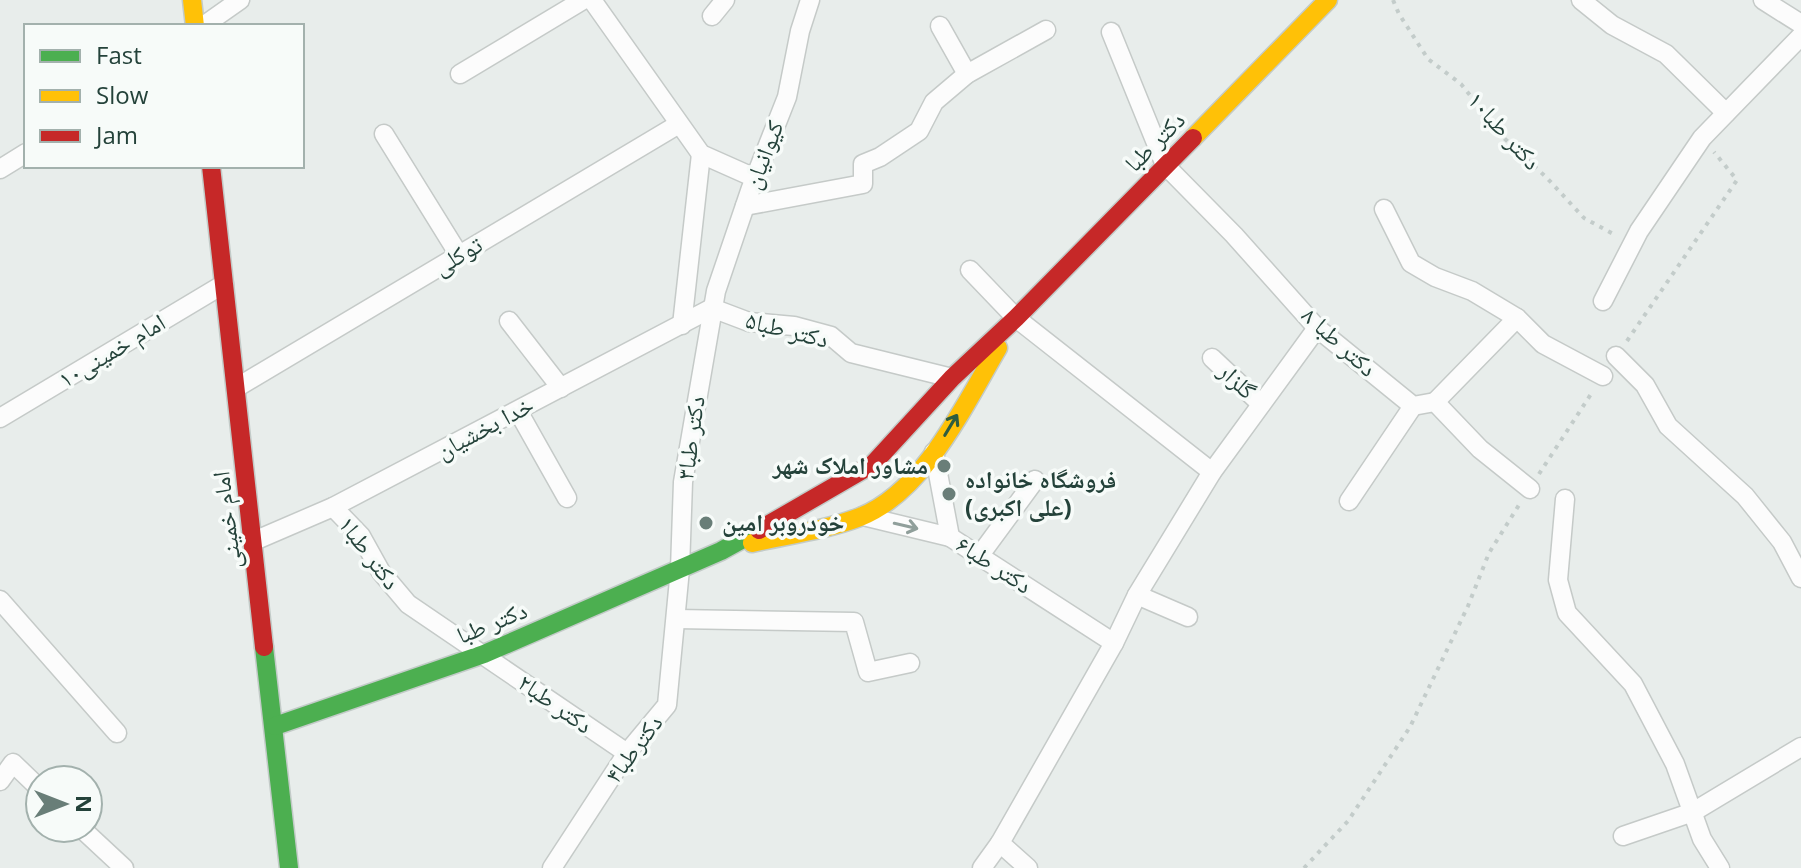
<svg xmlns="http://www.w3.org/2000/svg" width="1801" height="868" viewBox="0 0 1801 868" font-family="'Open Sans','Noto Naskh Arabic',sans-serif">
	<style>
		.lines { fill: none; stroke-linecap: round; stroke-linejoin: round }
		.street-casing { stroke: #c5cac8; stroke-width: 21 }
		.fast-casing { stroke: #c3cbc8; stroke-width: 21 }
		.slow-casing { stroke: #c3cbc8; stroke-width: 21 }
		.jam-casing { stroke: #c3cbc8; stroke-width: 21 }
		.path { stroke: #c3ccca; stroke-width: 4; stroke-dasharray: 4 6; stroke-linecap: butt }
		.street { stroke: #fcfcfc; stroke-width: 18 }
		.fast { stroke: #4caf50; stroke-width: 18 }
		.slow { stroke: #ffc107; stroke-width: 18 }
		.jam { stroke: #c62828; stroke-width: 18 }
		.oneway { stroke: #2e5d40 }
		.oneway2 { stroke: #909f9b }
		.poi-dot { fill: #697e78; stroke: #f7fbf9; stroke-width: 3 }
		.labels { text-anchor: middle; stroke-width: 7; stroke-linejoin: round; paint-order: stroke }
		.street-label { font-size: 24px; fill: #24423a; stroke: #f7fbf9 }
		.poi-label { font-size: 24px; font-weight: bold; fill: #24423a; stroke: #f7fbf9; text-anchor: start }
	</style>
	<rect width="100%" height="100%" fill="#e8edeb"/>
	<g class="lines">
		<g class="street-casing">
			<g id="street">
				<path d="M 592,0 L 701,154 L 755,178"/>
				<path d="M 1581,0 L 1612,25 L 1666,54 L 1726,113"/>
				<path d="M 1763,0 L 1801,24"/>
				<path d="M 712,16 L 725,0"/>
				<path d="M 203,26 L 240,0"/>
				<path d="M 940,26 L 967,74"/>
				<path d="M 1111,32 L 1165,165 L 1234,235 L 1317,328 L 1413,406 L 1435,402 L 1480,449 L 1530,489"/>
				<path d="M 460,74 L 583,0"/>
				<path d="M 384,134 L 459,255"/>
				<path d="M 0,169 L 26,153"/>
				<path d="M 745,206 L 863,184 L 863,164 L 880,157 L 919,131 L 934,102 L 967,74 L 1046,30"/>
				<path d="M 1384,209 L 1411,263 L 1435,277 L 1472,291 L 1517,318 L 1543,344 L 1603,376"/>
				<path d="M 970,270 L 1016,318 L 1212,472"/>
				<path d="M 1603,301 L 1639,231 L 1702,138 L 1801,36"/>
				<path d="M 712,308 L 749,322 L 794,326 L 831,336 L 851,353 L 952,378"/>
				<path d="M 509,321 L 561,388"/>
				<path d="M 682,325 L 701,154"/>
				<path d="M 1616,356 L 1645,385 L 1668,426 L 1745,496 L 1782,542 L 1801,578"/>
				<path d="M 1212,358 L 1261,404"/>
				<path d="M 236,388 L 679,124"/>
				<path d="M 1435,402 L 1517,318"/>
				<path d="M 518,411 L 567,498"/>
				<path d="M 0,418 L 224,284"/>
				<path d="M 934,452 L 950,537"/>
				<path d="M 1565,499 L 1558,580 L 1567,613 L 1633,684 L 1675,764 L 1702,839 L 1720,868"/>
				<path d="M 1349,501 L 1413,406"/>
				<path d="M 333,507 L 361,536 L 381,572 L 408,604 L 627,753"/>
				<path d="M 863,516 L 950,537 L 1114,643"/>
				<path d="M 254,541 L 333,507 L 712,308"/>
				<path d="M 980,555 L 1035,480"/>
				<path d="M 1137,595 L 1188,617"/>
				<path d="M 0,600 L 117,733"/>
				<path d="M 676,619 L 854,622 L 868,672 L 910,663"/>
				<path d="M 0,781 L 13,763 L 40,789"/>
				<path d="M 81,828 L 124,868"/>
				<path d="M 1623,836 L 1693,812 L 1801,747"/>
				<path d="M 552,868 L 627,753 L 667,705 L 680,569 L 683,482 L 716,291 L 751,188 L 787,97 L 800,31 L 810,0"/>
				<path d="M 982,868 L 1000,843"/>
				<path d="M 1028,868 L 1000,843 L 1114,643 L 1137,595 L 1212,472 L 1317,328"/>
			</g>
		</g>
		<g class="fast-casing">
			<g id="fast">
				<path d="M 264,647 L 289,868"/>
				<path d="M 275,726 L 484,654 L 721,551 L 759,530"/>
			</g>
		</g>
		<g class="slow-casing">
			<g id="slow">
				<path d="M 192,0 L 195,26"/>
				<path d="M 1193,138 L 1328,0"/>
				<path d="M 752,543 C 787,535 826,530 860,517 C 924,492 965,404 998,348"/>
			</g>
		</g>
		<g class="jam-casing">
			<g id="jam">
				<path d="M 211,166 L 264,647"/>
				<path d="M 759,530 L 873,464 L 952,378 L 1016,318 L 1193,138"/>
			</g>
		</g>
		<g class="path">
			<path d="M 1393,0 L 1399,14 L 1428,59 L 1461,84 L 1505,139 L 1547,178 L 1584,218 L 1617,236"/>
			<path d="M 1627,341 L 1737,180 L 1714,152"/>
			<path d="M 1539,474 L 1593,391"/>
			<path d="M 1304,868 L 1348,821 L 1410,727 L 1468,606 L 1489,553 L 1519,505"/>
		</g>
		<use href="#street" class="street"/>
		<use href="#fast" class="fast"/>
		<use href="#slow" class="slow"/>
		<use href="#jam" class="jam"/>
	</g>
	<defs><path id="oneway-shaft" d="M-6 0H5M1.5-3L5.5 0L1.5 3" fill="none" stroke-width="1.6" stroke-linecap="round" stroke-linejoin="round" transform="scale(2)"/></defs>
	<use class="oneway" href="#oneway-shaft" transform="translate(951 425) rotate(-59)"/>
	<use class="oneway2" href="#oneway-shaft" transform="translate(906 526) rotate(13)"/>
	<g class="poi-dot">
		<circle cx="944" cy="466" r="8"/>
		<circle cx="949" cy="494" r="8"/>
		<circle cx="706" cy="523" r="8"/>
	</g>
	<g class="labels">
		<g class="street-label">
			<text transform="translate(1504 131) rotate(48)" y="8">دکتر طبا۱۰</text>
			<text transform="translate(1155 142) rotate(-45)" y="8">دکتر طبا</text>
			<text transform="translate(764 155) rotate(-69)" y="8">کیوانیان</text>
			<text transform="translate(458 256) rotate(-31)" y="8">توکلی</text>
			<text transform="translate(787 330) rotate(14)" y="8">دکتر طبا۵</text>
			<text transform="translate(1339 342) rotate(42)" y="8">دکتر طبا ۸</text>
			<text transform="translate(112 351) rotate(-31)" y="8">امام خمینی۱۰</text>
			<text transform="translate(1237 381) rotate(43)" y="8">گلزار</text>
			<text transform="translate(485 428) rotate(-28)" y="8">خدا بخشیان</text>
			<text transform="translate(691 438) rotate(-82)" y="8">دکتر طبا۳</text>
			<text transform="translate(227 520) rotate(-97)" y="8">امام خمینی</text>
			<text transform="translate(369 553) rotate(53)" y="8">دکتر طبا۱</text>
			<text transform="translate(994 565) rotate(33)" y="8">دکتر طبا۶</text>
			<text transform="translate(492 623) rotate(-22)" y="8">دکتر طبا</text>
			<text transform="translate(555 704) rotate(35)" y="8">دکتر طبا۲</text>
			<text transform="translate(634 749) rotate(-53)" y="8">دکترطبا۴</text>
		</g>
		<g class="poi-label">
			<text x="928" y="474" text-anchor="end">مشاور املاک شهر</text>
			<text x="965" y="488">فروشگاه خانواده<tspan x="965" dy="28">(علی اکبری)</tspan></text>
			<text x="722" y="531">خودروبر امین</text>
		</g>
	</g>
	<rect x="24" y="24" width="280" height="144" fill="#f7fbf9" stroke="#a3b1ad" stroke-width="2"/>
	<rect x="40" y="50" width="40" height="12" fill="#4caf50" stroke="#a3b1ad" stroke-width="2"/>
	<text x="96" y="64" font-size="24" fill="#24423a">Fast</text>
	<rect x="40" y="90" width="40" height="12" fill="#ffc107" stroke="#a3b1ad" stroke-width="2"/>
	<text x="96" y="104" font-size="24" fill="#24423a">Slow</text>
	<rect x="40" y="130" width="40" height="12" fill="#c62828" stroke="#a3b1ad" stroke-width="2"/>
	<text x="96" y="144" font-size="24" fill="#24423a">Jam</text>
	<g transform="translate(64 804) rotate(90)"><circle r="38" fill="#f7fbf9" stroke="#a3b1ad" stroke-width="2"/>
	<path d="M0-6L14 30L0 20L-14 30Z" fill="#697e78"/>
	<text y="-12" font-size="22" font-weight="bold" text-anchor="middle" fill="#24423a">N</text>
	</g>
</svg>
